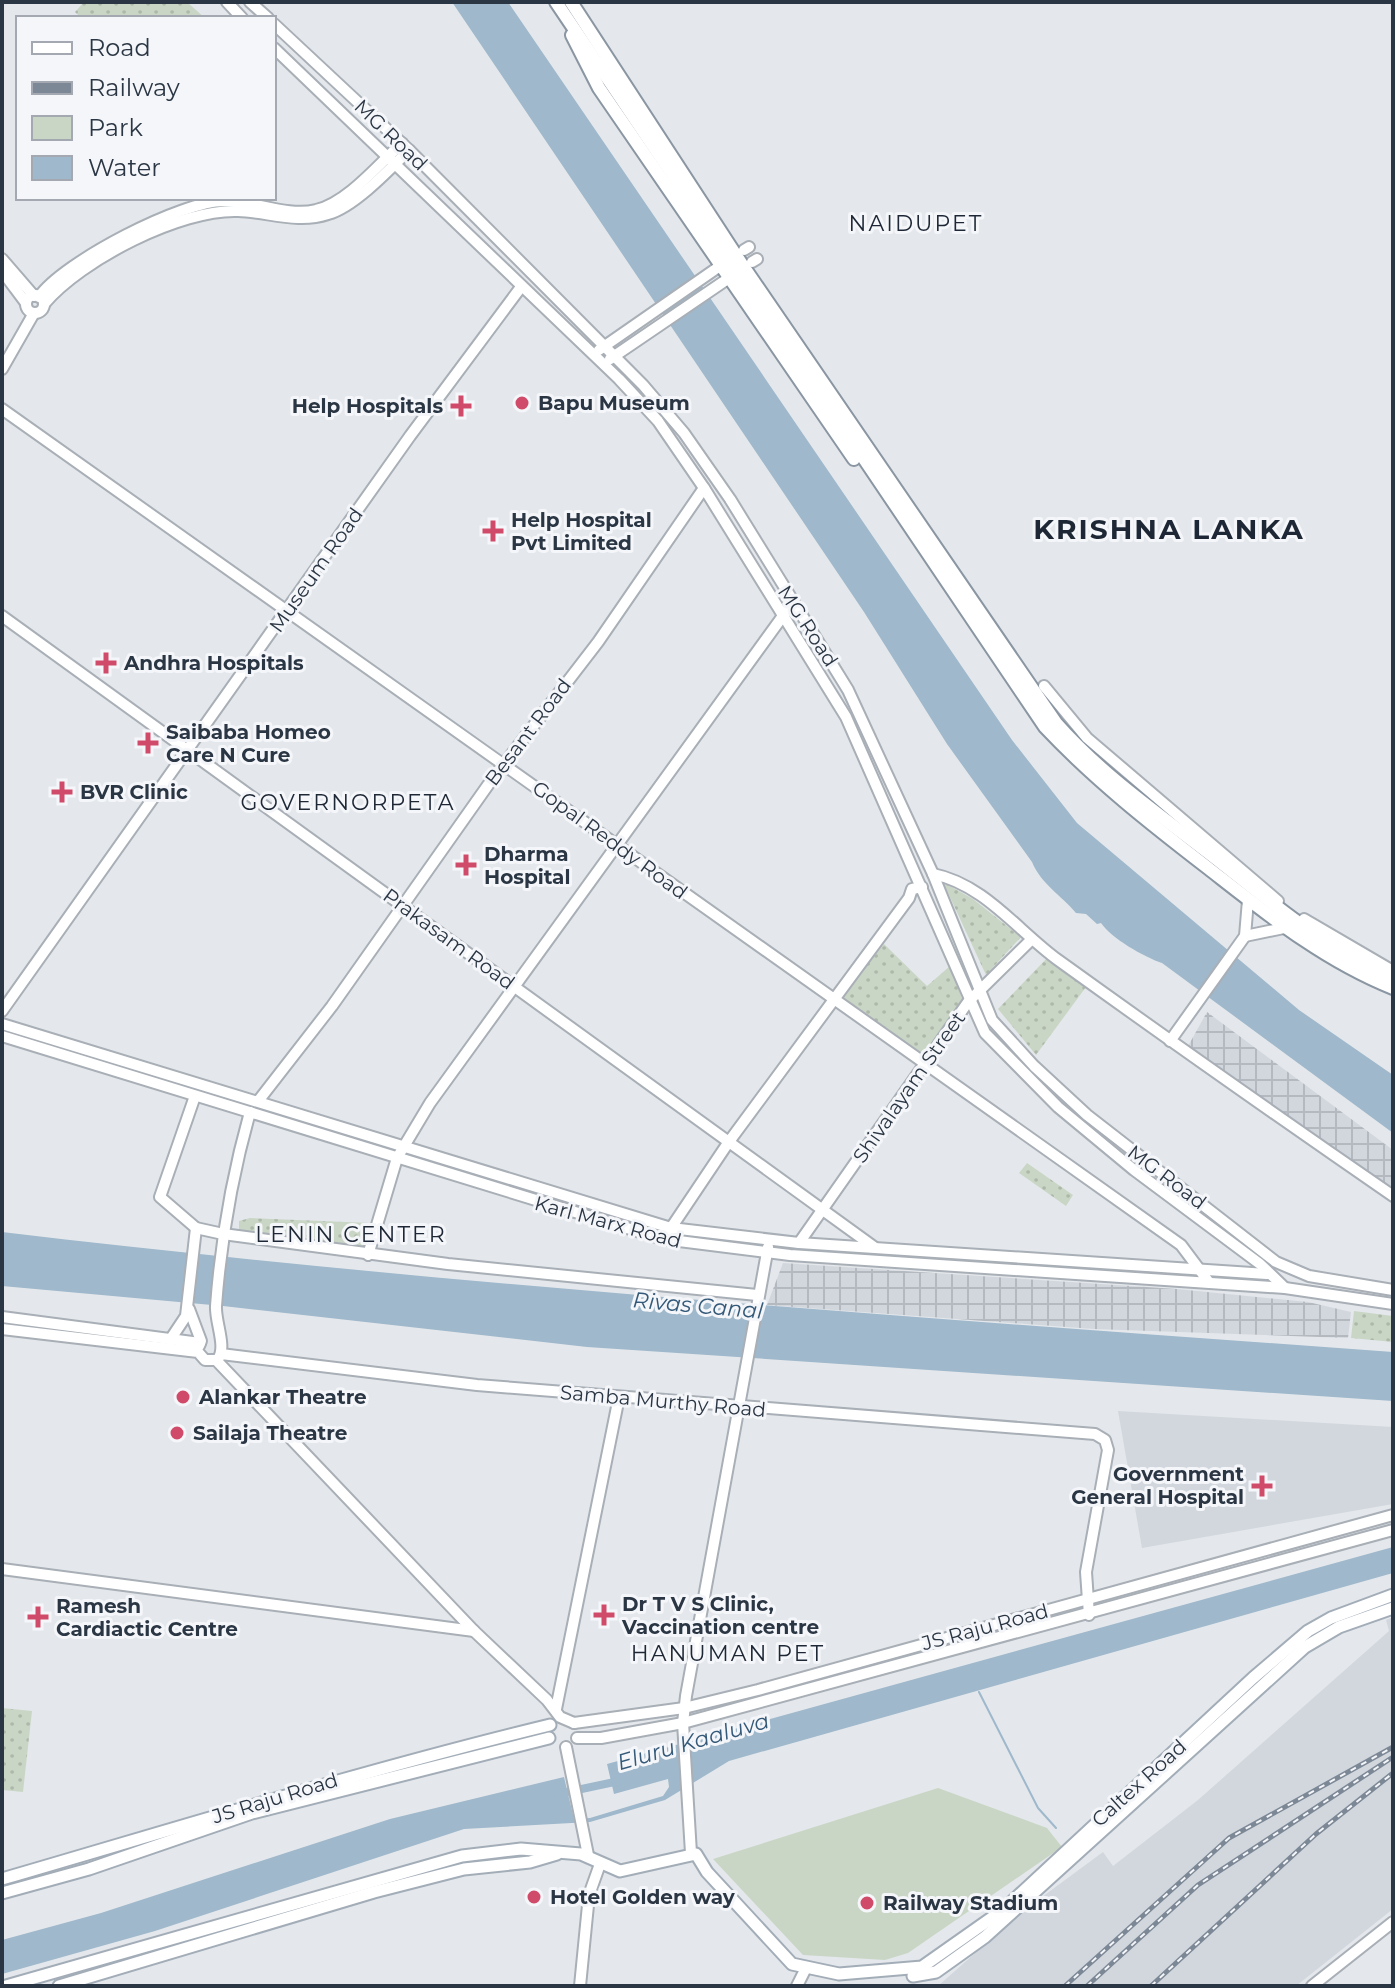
<svg xmlns="http://www.w3.org/2000/svg" width="1395" height="1988" viewBox="0 0 1395 1988" font-family="Montserrat,sans-serif">
	<style>
		.built { fill: #d2d7de }
		.industrial { fill: url(#industrial-grid) }
		.green { fill: url(#green-dots) }
		.pitch { fill: #cad6c5 }
		.water { fill: #9fb8cb }
		.lines { fill: none; stroke-linecap: round; stroke-linejoin: round }
		.stream { stroke: #9fb8cb; stroke-width: 2 }
		.canal { stroke: #9fb8cb; stroke-width: 8 }
		.secondary-casing { stroke: #a9afb6; stroke-width: 14 }
		.primary-casing { stroke: #a3adb8; stroke-width: 15 }
		.highway-casing { stroke: #8b96a3; stroke-width: 16 }
		.secondary { stroke: #fff; stroke-width: 10 }
		.primary { stroke: #fff; stroke-width: 11 }
		.highway { stroke: #fff; stroke-width: 12 }
		.rail-casing { stroke: #7d8896; stroke-width: 5 }
		.rail { stroke: #f4f6f9; stroke-width: 2; stroke-dasharray: 6; stroke-linecap: butt }
		.poi-dot { fill: #d04a69; stroke: #f4f6f9; stroke-width: 3 }
		.labels { text-anchor: middle; stroke-width: 6; stroke-linejoin: round; paint-order: stroke }
		.street-label { font-size: 20px; fill: #2b3644; stroke: #f4f6f9 }
		.poi-label { font-size: 20px; font-weight: bold; fill: #2b3644; stroke: #f4f6f9; text-anchor: start }
		.neighbourhood-label { font-size: 22px; letter-spacing: 2px; fill: #1d2735; stroke: #f4f6f9 }
		.water-label { font-size: 22px; font-style: italic; fill: #345979; stroke: #f4f6f9 }
		.district-label { font-size: 28px; font-weight: bold; letter-spacing: 2px; fill: #1d2735; stroke: #f4f6f9 }
	</style>
	<defs>
		<pattern id="industrial-grid" width="8" height="8" patternUnits="userSpaceOnUse" patternTransform="scale(2)"><rect width="8" height="8" fill="#d2d7de"/><path d="M0 4h8M4 0v8" fill="none" stroke="#b4b9c0"/></pattern>
		<pattern id="green-dots" width="8" height="8" patternUnits="userSpaceOnUse" patternTransform="scale(2)"><rect width="8" height="8" fill="#cad6c5"/><path d="M2 2h.1M6 6h.1" fill="none" stroke="#aeb8aa" stroke-width="1.8" stroke-linecap="round"/></pattern>
	</defs>
	<rect width="100%" height="100%" fill="#e4e8ec"/>
	<g class="built">
		<path d="M 1118,1411 L 1393,1427 L 1393,1504 L 1142,1548 Z"/>
		<path d="M 1393,1617 L 1393,1909 L 1296,1986 L 938,1986 L 1019,1914 L 1103,1852 L 1113,1866 L 1198,1800 L 1389,1631 L 1386,1620 Z"/>
	</g>
	<g class="industrial">
		<path d="M 1207,1012 L 1393,1150 L 1393,1192 L 1187,1048 Z"/>
		<path d="M 783,1263 L 1177,1289 L 1308,1302 L 1351,1312 L 1348,1338 L 1094,1329 L 767,1305 Z"/>
	</g>
	<g class="green">
		<path d="M 84,2 L 187,2 L 205,18 L 81,18 L 75,12 Z"/>
		<path d="M 943,882 L 973,899 L 1021,937 L 986,975 Z"/>
		<path d="M 884,944 L 927,986 L 950,966 L 963,1001 L 919,1058 L 841,998 Z"/>
		<path d="M 1049,956 L 1086,987 L 1036,1055 L 998,1009 Z"/>
		<path d="M 1027,1163 L 1073,1195 L 1066,1206 L 1019,1173 Z"/>
		<path d="M 250,1218 L 371,1223 L 367,1252 L 243,1233 L 239,1230 L 239,1221 Z"/>
		<path d="M 1354,1311 L 1393,1316 L 1393,1342 L 1351,1338 Z"/>
		<path d="M 2,1708 L 32,1711 L 23,1792 L 2,1790 Z"/>
	</g>
	<path class="pitch" d="M 938,1788 L 1047,1828 L 1062,1847 L 908,1953 L 885,1960 L 803,1955 L 713,1859 Z"/>
	<g class="water">
		<path d="M 452,2 L 508,2 L 1012,740 L 1077,823 L 1299,1010 L 1393,1075 L 1393,1133 L 1162,963 C 1144,957 1111,938 1101,923 L 1097,924 L 1086,914 L 1076,913 C 1061,895 1041,884 1032,862 L 947,744 L 864,612 Z"/>
		<path d="M 2,1232 C 465,1287 929,1318 1393,1352 L 1393,1401 L 587,1347 L 223,1306 L 2,1286 Z"/>
		<path d="M 1393,1547 L 1393,1573 L 729,1761 L 665,1800 L 590,1822 L 464,1829 L 155,1931 L 2,1974 L 2,1940 L 101,1913 L 390,1819 L 564,1777 L 574,1819 L 590,1818 L 663,1796 L 669,1787 L 668,1779 L 614,1794 L 607,1764 Z"/>
	</g>
	<g class="lines">
		<path class="stream" d="M 979,1692 L 1038,1808 L 1056,1828"/>
		<path class="canal" d="M 558,1794 L 619,1781"/>
		<g class="secondary-casing">
			<g id="secondary">
				<path d="M 227,2 L 242,18"/>
				<path d="M 250,2 L 268,18"/>
				<path d="M 274,24 L 409,150 L 643,385 L 684,433 L 730,499 L 848,690 L 933,874 L 992,1020 L 1034,1066 L 1087,1115 L 1276,1262 L 1309,1276 L 1393,1290"/>
				<path d="M 274,48 L 619,379 L 658,421 L 704,488 L 846,717 L 985,1033 L 1058,1107 L 1134,1170 L 1260,1264 L 1285,1288"/>
				<path d="M 744,250 L 749,247"/>
				<path d="M 2,259 L 34,296"/>
				<path d="M 752,262 L 757,259"/>
				<path d="M 2,271 L 26,303"/>
				<circle cx="35" cy="304" r="9"/>
				<path d="M 39,297 C 63,262 183,200 225,201 C 253,201 288,217 316,210 C 347,203 379,164 402,143"/>
				<path d="M 44,304 C 81,260 180,209 238,211 C 268,212 298,224 328,214 C 354,207 390,169 409,150"/>
				<path d="M 599,350 L 720,266"/>
				<path d="M 610,359 L 729,278"/>
				<path d="M 2,369 L 34,313"/>
				<path d="M 2,409 L 1181,1245 L 1208,1281"/>
				<path d="M 2,616 L 874,1247"/>
				<path d="M 1044,686 L 1087,738 L 1278,901"/>
				<path d="M 933,874 C 984,884 1018,931 1058,960 C 1169,1040 1280,1118 1393,1196"/>
				<path d="M 1304,919 L 1393,971"/>
				<path d="M 1245,936 L 1284,928"/>
				<path d="M 2,1011 L 410,436 L 521,287"/>
				<path d="M 2,1024 L 671,1228 L 799,1243 L 1267,1274"/>
				<path d="M 2,1036 L 663,1239 L 790,1255 L 1285,1288 L 1393,1304"/>
				<path d="M 1170,1041 L 1245,936 L 1248,900"/>
				<path d="M 195,1096 L 160,1197 L 196,1228 L 223,1234 L 448,1264 L 757,1295"/>
				<path d="M 259,1100 L 332,1006 L 488,785 L 598,642 L 704,488"/>
				<path d="M 669,1231 L 728,1143 L 909,898 L 912,889 L 922,887"/>
				<path d="M 799,1243 L 968,1002 L 1031,940"/>
				<path d="M 368,1255 L 397,1158 L 430,1103 L 793,602"/>
				<path d="M 189,1309 L 201,1341 L 199,1346"/>
				<path d="M 2,1317 L 200,1343"/>
				<path d="M 2,1329 L 198,1352 L 205,1360 L 216,1360 L 474,1631 L 547,1700 L 560,1717 L 574,1723"/>
				<path d="M 170,1340 L 186,1316 L 196,1228"/>
				<path d="M 221,1354 L 477,1385 L 1095,1434 L 1105,1440 L 1108,1450 L 1086,1572 L 1089,1615"/>
				<path d="M 218,1359 C 227,1347 215,1322 216,1306 C 221,1239 232,1176 250,1112"/>
				<path d="M 2,1569 L 474,1631"/>
				<path d="M 556,1709 L 619,1397"/>
				<path d="M 574,1723 L 684,1708 L 758,1690 L 1393,1515"/>
				<path d="M 577,1738 L 601,1738 L 683,1723 L 1393,1530"/>
				<path d="M 566,1747 L 588,1855"/>
				<path d="M 691,1853 L 683,1723 L 686,1696 L 768,1247"/>
				<path d="M 580,1986 L 589,1895 L 600,1864"/>
				<path d="M 797,1986 L 806,1968"/>
				<path d="M 1312,1986 L 1393,1922"/>
			</g>
		</g>
		<g class="primary-casing">
			<g id="primary">
				<path d="M 2,1879 C 184,1826 365,1770 550,1725"/>
				<path d="M 2,1893 L 89,1869 L 252,1813 L 549,1738"/>
				<path d="M 913,1976 L 936,1972 L 985,1937 L 1305,1647 L 1339,1627 L 1393,1608"/>
				<path d="M 6,1986 L 462,1856 L 521,1849 L 581,1854 L 620,1871 L 696,1854 L 707,1872 L 792,1964 L 839,1974 L 922,1967 L 1003,1910 L 1253,1678 L 1308,1631 L 1331,1618 L 1393,1595"/>
				<path d="M 59,1986 L 374,1892 L 464,1869 L 530,1862 L 557,1854"/>
			</g>
		</g>
		<g class="highway-casing">
			<g id="highway">
				<path d="M 556,2 L 1045,727 C 1095,780 1151,824 1208,868 C 1267,914 1323,960 1393,988"/>
				<path d="M 571,2 L 743,266 L 1056,723 C 1101,774 1156,812 1210,854 C 1268,899 1323,949 1393,976"/>
				<path d="M 572,35 L 599,88 L 854,459"/>
			</g>
		</g>
		<use href="#secondary" class="secondary"/>
		<use href="#primary" class="primary"/>
		<use href="#highway" class="highway"/>
		<g class="rail-casing">
			<g id="rail">
				<path d="M 1065,1986 L 1229,1838 L 1393,1747"/>
				<path d="M 1087,1986 L 1198,1885 L 1393,1757"/>
				<path d="M 1151,1986 L 1316,1834 L 1393,1773"/>
			</g>
		</g>
		<use href="#rail" class="rail"/>
	</g>
	<g class="poi-dot">
		<circle cx="522" cy="403" r="8"/>
		<path d="M457 394h8v8h8v8h-8v8h-8v-8h-8v-8h8z"/>
		<path d="M489 519h8v8h8v8h-8v8h-8v-8h-8v-8h8z"/>
		<path d="M102 651h8v8h8v8h-8v8h-8v-8h-8v-8h8z"/>
		<path d="M144 731h8v8h8v8h-8v8h-8v-8h-8v-8h8z"/>
		<path d="M58 780h8v8h8v8h-8v8h-8v-8h-8v-8h8z"/>
		<path d="M462 853h8v8h8v8h-8v8h-8v-8h-8v-8h8z"/>
		<circle cx="183" cy="1397" r="8"/>
		<circle cx="177" cy="1433" r="8"/>
		<path d="M1258 1474h8v8h8v8h-8v8h-8v-8h-8v-8h8z"/>
		<path d="M600 1603h8v8h8v8h-8v8h-8v-8h-8v-8h8z"/>
		<path d="M34 1605h8v8h8v8h-8v8h-8v-8h-8v-8h8z"/>
		<circle cx="534" cy="1897" r="8"/>
		<circle cx="867" cy="1903" r="8"/>
	</g>
	<g class="labels">
		<g class="street-label">
			<text transform="translate(391 135) rotate(44)" y="7">MG Road</text>
			<text transform="translate(316 570) rotate(-55)" y="7">Museum Road</text>
			<text transform="translate(808 626) rotate(57)" y="7">MG Road</text>
			<text transform="translate(528 732) rotate(-53)" y="7">Besant Road</text>
			<text transform="translate(610 840) rotate(36)" y="7">Gopal Reddy Road</text>
			<text transform="translate(449 939) rotate(36)" y="7">Prakasam Road</text>
			<text transform="translate(909 1087) rotate(-55)" y="7">Shivalayam Street</text>
			<text transform="translate(1167 1177) rotate(37)" y="7">MG Road</text>
			<text transform="translate(608 1222) rotate(15)" y="7">Karl Marx Road</text>
			<text transform="translate(663 1401) rotate(5)" y="7">Samba Murthy Road</text>
			<text transform="translate(985 1627) rotate(-15)" y="7">JS Raju Road</text>
			<text transform="translate(1139 1783) rotate(-42)" y="7">Caltex Road</text>
			<text transform="translate(275 1798) rotate(-17)" y="7">JS Raju Road</text>
		</g>
		<g class="poi-label">
			<text x="538" y="410">Bapu Museum</text>
			<text x="443" y="413" text-anchor="end">Help Hospitals</text>
			<text x="511" y="527">Help Hospital<tspan x="511" dy="23">Pvt Limited</tspan></text>
			<text x="124" y="670">Andhra Hospitals</text>
			<text x="166" y="739">Saibaba Homeo<tspan x="166" dy="23">Care N Cure</tspan></text>
			<text x="80" y="799">BVR Clinic</text>
			<text x="484" y="861">Dharma<tspan x="484" dy="23">Hospital</tspan></text>
			<text x="199" y="1404">Alankar Theatre</text>
			<text x="193" y="1440">Sailaja Theatre</text>
			<text x="1244" y="1481" text-anchor="end">Government<tspan x="1244" dy="23">General Hospital</tspan></text>
			<text x="622" y="1611">Dr T V S Clinic,<tspan x="622" dy="23">Vaccination centre</tspan></text>
			<text x="56" y="1613">Ramesh<tspan x="56" dy="23">Cardiactic Centre</tspan></text>
			<text x="550" y="1904">Hotel Golden way</text>
			<text x="883" y="1910">Railway Stadium</text>
		</g>
		<g class="neighbourhood-label">
			<text x="916" y="231">NAIDUPET</text>
			<text x="348" y="810">GOVERNORPETA</text>
			<text x="351" y="1242">LENIN CENTER</text>
			<text x="728" y="1661">HANUMAN PET</text>
		</g>
		<g class="water-label">
			<text transform="translate(698 1305) rotate(5)" y="8">Rivas Canal</text>
			<text transform="translate(693 1741) rotate(-16)" y="8">Eluru Kaaluva</text>
		</g>
		<g class="district-label">
			<text x="1169" y="539">KRISHNA LANKA</text>
		</g>
	</g>
	<rect width="1395" height="1988" fill="none" stroke="#2b3644" stroke-width="8"/>
	<rect x="16" y="16" width="260" height="184" fill="#f4f6f9" stroke="#a4a9b1" stroke-width="2"/>
	<rect x="32" y="42" width="40" height="12" fill="#ffffff" stroke="#a4a9b1" stroke-width="2"/>
	<text x="88" y="56" font-size="24" fill="#2b3644">Road</text>
	<rect x="32" y="82" width="40" height="12" fill="#7d8896" stroke="#a4a9b1" stroke-width="2"/>
	<text x="88" y="96" font-size="24" fill="#2b3644">Railway</text>
	<rect x="32" y="116" width="40" height="24" fill="#cad6c5" stroke="#a4a9b1" stroke-width="2"/>
	<text x="88" y="136" font-size="24" fill="#2b3644">Park</text>
	<rect x="32" y="156" width="40" height="24" fill="#9fb8cb" stroke="#a4a9b1" stroke-width="2"/>
	<text x="88" y="176" font-size="24" fill="#2b3644">Water</text>
</svg>
